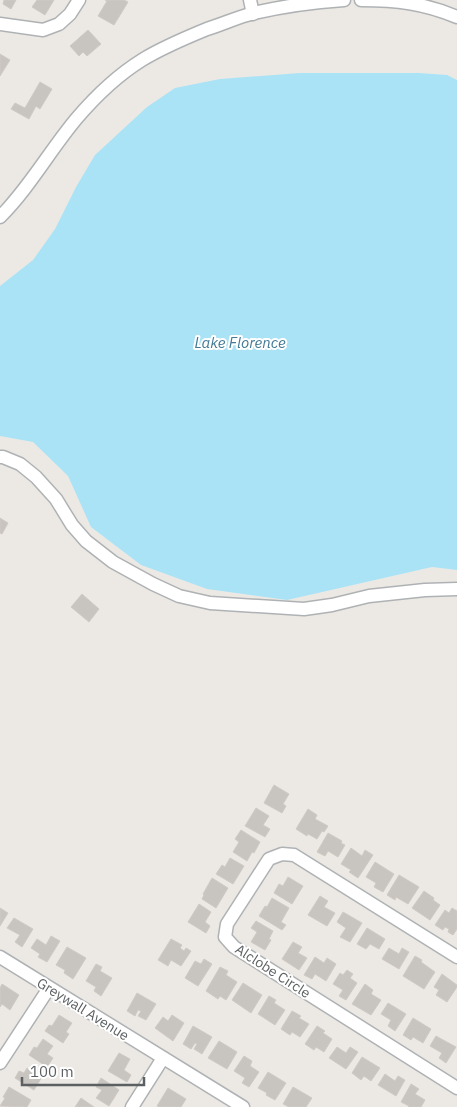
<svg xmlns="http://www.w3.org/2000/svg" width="457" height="1107" viewBox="0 0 457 1107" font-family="'IBM Plex Sans',sans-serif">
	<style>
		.water { fill: #aae3f6 }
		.building { fill: #c8c4c0; stroke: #d0cac3 }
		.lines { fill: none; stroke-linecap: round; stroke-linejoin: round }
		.minor-casing { stroke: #afb2b4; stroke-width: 15 }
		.minor { stroke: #fff; stroke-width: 12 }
		.labels { text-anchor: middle; stroke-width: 4; stroke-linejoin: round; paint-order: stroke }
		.street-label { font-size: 14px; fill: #5c6062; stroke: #fff }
		.water-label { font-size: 15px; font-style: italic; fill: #437a95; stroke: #fff }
	</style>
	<rect width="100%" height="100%" fill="#ece9e4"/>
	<path class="water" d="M 300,73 L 419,73 L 447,75 L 457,80 L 457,570 L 432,567 L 287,600 L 207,589 L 141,565 L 91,527 L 68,476 L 33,442 L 0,436 L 0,286 L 33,260 L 55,229 L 76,187 L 95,155 L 147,107 L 175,88 L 220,79 Z"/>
	<g class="building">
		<path d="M 4,0 L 16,0 L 11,9 L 3,4 Z"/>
		<path d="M 37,0 L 54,0 L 45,15 L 32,7 Z"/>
		<path d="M 105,0 L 124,0 L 128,2 L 114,25 L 98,16 L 107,1 Z"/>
		<path d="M 88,30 L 101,44 L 87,56 L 83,52 L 79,56 L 70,46 Z"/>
		<path d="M 0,54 L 10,60 L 0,76 Z"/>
		<path d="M 40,82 L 52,89 L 40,109 L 36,106 L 29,119 L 11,109 L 15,103 L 25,108 Z"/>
		<path d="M 0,518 L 8,523 L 2,534 L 0,533 Z"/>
		<path d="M 82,594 L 99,609 L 89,622 L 71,607 Z"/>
		<path d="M 274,785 L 289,794 L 283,804 L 286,806 L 282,813 L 264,803 Z"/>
		<path d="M 256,808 L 269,816 L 263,825 L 270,829 L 265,837 L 245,826 Z"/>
		<path d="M 308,809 L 317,815 L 315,819 L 328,826 L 324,832 L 322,831 L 317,839 L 308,834 L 307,836 L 296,829 Z"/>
		<path d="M 241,830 L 260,842 L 254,853 L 252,852 L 247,861 L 233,852 L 239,842 L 235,839 Z"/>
		<path d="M 328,833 L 342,841 L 341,843 L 345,845 L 338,857 L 328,851 L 325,856 L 317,852 Z"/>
		<path d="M 351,848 L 362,856 L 365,850 L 373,855 L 358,878 L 349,872 L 351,870 L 341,864 Z"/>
		<path d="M 230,858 L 244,866 L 233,884 L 216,874 L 222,865 L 225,867 Z"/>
		<path d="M 375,862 L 394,874 L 383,892 L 374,887 L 376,883 L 366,877 Z"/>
		<path d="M 399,875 L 419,887 L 408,904 L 396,897 L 395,900 L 387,895 Z"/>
		<path d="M 288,877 L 303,886 L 292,904 L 274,893 L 279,884 L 283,886 Z"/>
		<path d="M 212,878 L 228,888 L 216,908 L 202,899 L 204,895 L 203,894 Z"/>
		<path d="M 424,891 L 434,898 L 433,900 L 440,905 L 430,920 L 412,908 Z"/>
		<path d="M 320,896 L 328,901 L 324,907 L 335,913 L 327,926 L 308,915 Z"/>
		<path d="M 272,898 L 289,908 L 281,922 L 286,925 L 282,930 L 259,916 L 265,906 L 267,907 Z"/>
		<path d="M 199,904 L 211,912 L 205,922 L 210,926 L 206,933 L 188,922 Z"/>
		<path d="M 0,908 L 8,913 L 0,926 Z"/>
		<path d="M 452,908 L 457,911 L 457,929 L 453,935 L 448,932 L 449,929 L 445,927 L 443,930 L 435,925 L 445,910 L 449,913 Z"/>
		<path d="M 343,912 L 362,923 L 350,942 L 340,937 L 346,928 L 337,922 Z"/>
		<path d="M 14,918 L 33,929 L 22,947 L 15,942 L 20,935 L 7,928 Z"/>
		<path d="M 256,921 L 273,931 L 269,939 L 271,940 L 265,950 L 251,942 L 257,932 L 251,928 Z"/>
		<path d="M 367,928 L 385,939 L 379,949 L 370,944 L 366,949 L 357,944 Z"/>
		<path d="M 51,936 L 60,941 L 47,962 L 38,957 L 40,954 L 31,948 L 37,939 L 46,945 Z"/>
		<path d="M 171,939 L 182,945 L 180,948 L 184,951 L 186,948 L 191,951 L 181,966 L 171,960 L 168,966 L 158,960 Z"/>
		<path d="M 293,942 L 302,947 L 298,953 L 307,958 L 299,970 L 282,959 Z"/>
		<path d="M 67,947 L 86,958 L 73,979 L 64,973 L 65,970 L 56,965 Z"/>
		<path d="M 389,948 L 399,954 L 402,948 L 409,952 L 399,969 L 382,959 Z"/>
		<path d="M 415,956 L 422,960 L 421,962 L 435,972 L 424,989 L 403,976 Z"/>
		<path d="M 315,957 L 324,963 L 327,958 L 336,964 L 326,981 L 315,974 L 312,979 L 304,975 Z"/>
		<path d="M 204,959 L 212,964 L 198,986 L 185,978 L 195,961 L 201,964 Z"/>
		<path d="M 96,964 L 102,967 L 100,971 L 112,978 L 101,996 L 94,991 L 96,987 L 86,981 Z"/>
		<path d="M 220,967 L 228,971 L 226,975 L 237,982 L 226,1000 L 220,996 L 218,999 L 206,991 Z"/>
		<path d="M 347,970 L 353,974 L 350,978 L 357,983 L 346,1000 L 339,996 L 343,990 L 333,984 L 340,973 L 343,975 Z"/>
		<path d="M 442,974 L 457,985 L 457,987 L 447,1002 L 436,995 L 439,990 L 434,987 Z"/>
		<path d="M 243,983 L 262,995 L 251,1013 L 232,1000 Z"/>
		<path d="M 2,984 L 19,995 L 10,1010 L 2,1004 L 0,1007 L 0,988 Z"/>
		<path d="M 365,984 L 373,990 L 371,994 L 381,1000 L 371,1015 L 352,1004 Z"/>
		<path d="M 137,993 L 156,1004 L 146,1020 L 138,1016 L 141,1011 L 138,1010 L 135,1016 L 127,1011 Z"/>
		<path d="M 269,996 L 276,1000 L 274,1003 L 285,1010 L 275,1025 L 258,1014 Z"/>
		<path d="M 388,1003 L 406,1014 L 395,1031 L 388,1026 L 391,1020 L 381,1014 Z"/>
		<path d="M 292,1011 L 301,1016 L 299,1018 L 309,1024 L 300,1037 L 292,1032 L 290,1035 L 281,1029 Z"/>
		<path d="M 59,1015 L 72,1023 L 66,1032 L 69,1034 L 63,1043 L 45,1031 L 49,1025 L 52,1026 Z"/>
		<path d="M 172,1015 L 184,1023 L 173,1041 L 155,1028 L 163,1017 L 168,1021 Z"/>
		<path d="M 413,1018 L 431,1029 L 423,1043 L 413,1037 L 411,1040 L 403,1035 Z"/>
		<path d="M 193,1026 L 212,1037 L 202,1054 L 194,1049 L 197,1044 L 195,1043 L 191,1049 L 183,1044 Z"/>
		<path d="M 317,1026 L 325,1031 L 323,1033 L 332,1039 L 324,1052 L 316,1047 L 314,1050 L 305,1044 Z"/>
		<path d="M 436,1036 L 456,1047 L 446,1063 L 439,1058 L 442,1053 L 430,1046 Z"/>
		<path d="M 43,1039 L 53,1046 L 47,1054 L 53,1058 L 47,1067 L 29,1055 L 34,1047 L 37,1048 Z"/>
		<path d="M 219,1041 L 237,1052 L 227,1069 L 208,1058 Z"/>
		<path d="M 337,1047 L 346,1053 L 350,1047 L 358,1052 L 346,1069 L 329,1058 Z"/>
		<path d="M 119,1053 L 130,1059 L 124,1070 L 131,1075 L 127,1082 L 108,1071 Z"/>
		<path d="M 244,1056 L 252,1061 L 250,1066 L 259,1072 L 249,1087 L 242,1083 L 245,1078 L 234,1071 Z"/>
		<path d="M 362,1057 L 380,1068 L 371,1081 L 364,1076 L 361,1080 L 352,1073 Z"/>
		<path d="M 27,1068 L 42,1077 L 34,1090 L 15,1078 L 19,1071 L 24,1073 Z"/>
		<path d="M 268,1072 L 286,1083 L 275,1100 L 266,1095 L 267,1093 L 258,1088 Z"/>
		<path d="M 385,1074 L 395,1081 L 398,1076 L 405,1080 L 396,1096 L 378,1085 Z"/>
		<path d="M 101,1078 L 119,1090 L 109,1106 L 96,1098 L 102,1090 L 96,1087 Z"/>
		<path d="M 411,1084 L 419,1089 L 415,1094 L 425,1100 L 421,1107 L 408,1107 L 409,1106 L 401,1102 Z"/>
		<path d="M 9,1087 L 31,1100 L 27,1107 L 0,1106 L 5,1098 L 3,1097 Z"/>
		<path d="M 293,1087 L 312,1098 L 306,1107 L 289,1107 L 283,1104 Z"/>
		<path d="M 168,1088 L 186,1099 L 181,1107 L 159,1107 L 157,1106 Z"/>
		<path d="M 81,1098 L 94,1107 L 75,1107 Z"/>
	</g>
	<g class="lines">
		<g class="minor-casing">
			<g id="minor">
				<path d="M 250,0 L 253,14"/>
				<path d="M 361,0 C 396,0 424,3 457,17"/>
				<path d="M 0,24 L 43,30 L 59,24 L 70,14 L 79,0"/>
				<path d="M 0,217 C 30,187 50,150 77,118 C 95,97 118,75 142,60 C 163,47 185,38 207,29 C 223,24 238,17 254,13 C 284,6 314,2 344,0"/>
				<path d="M 0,457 L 3,457 L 20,464 L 36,477 L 56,499 L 72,525 L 86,541 L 113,562 L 153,584 L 179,596 L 210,603 L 304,609 L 332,605 L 369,596 L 425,590 L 457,589"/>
				<path d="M 0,957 L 243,1107"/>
				<path d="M 457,957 L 294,855 L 282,854 L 269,859 L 227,924 L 225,937 L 234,947 L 457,1088"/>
				<path d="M 0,1063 L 49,988"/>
				<path d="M 132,1107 L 163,1058"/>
			</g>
		</g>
		<use href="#minor" class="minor"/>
	</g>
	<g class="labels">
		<g class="street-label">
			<text transform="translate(273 971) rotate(33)" y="5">Alclobe Circle</text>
			<text transform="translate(83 1009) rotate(32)" y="5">Greywall Avenue</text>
		</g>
		<g class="water-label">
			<text x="240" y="348">Lake Florence</text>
		</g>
	</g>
	<path d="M22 1077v8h122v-8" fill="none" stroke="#5c6062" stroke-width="2.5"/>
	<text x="30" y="1077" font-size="15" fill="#5c6062" stroke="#ffffff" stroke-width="4" paint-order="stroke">100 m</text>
</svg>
